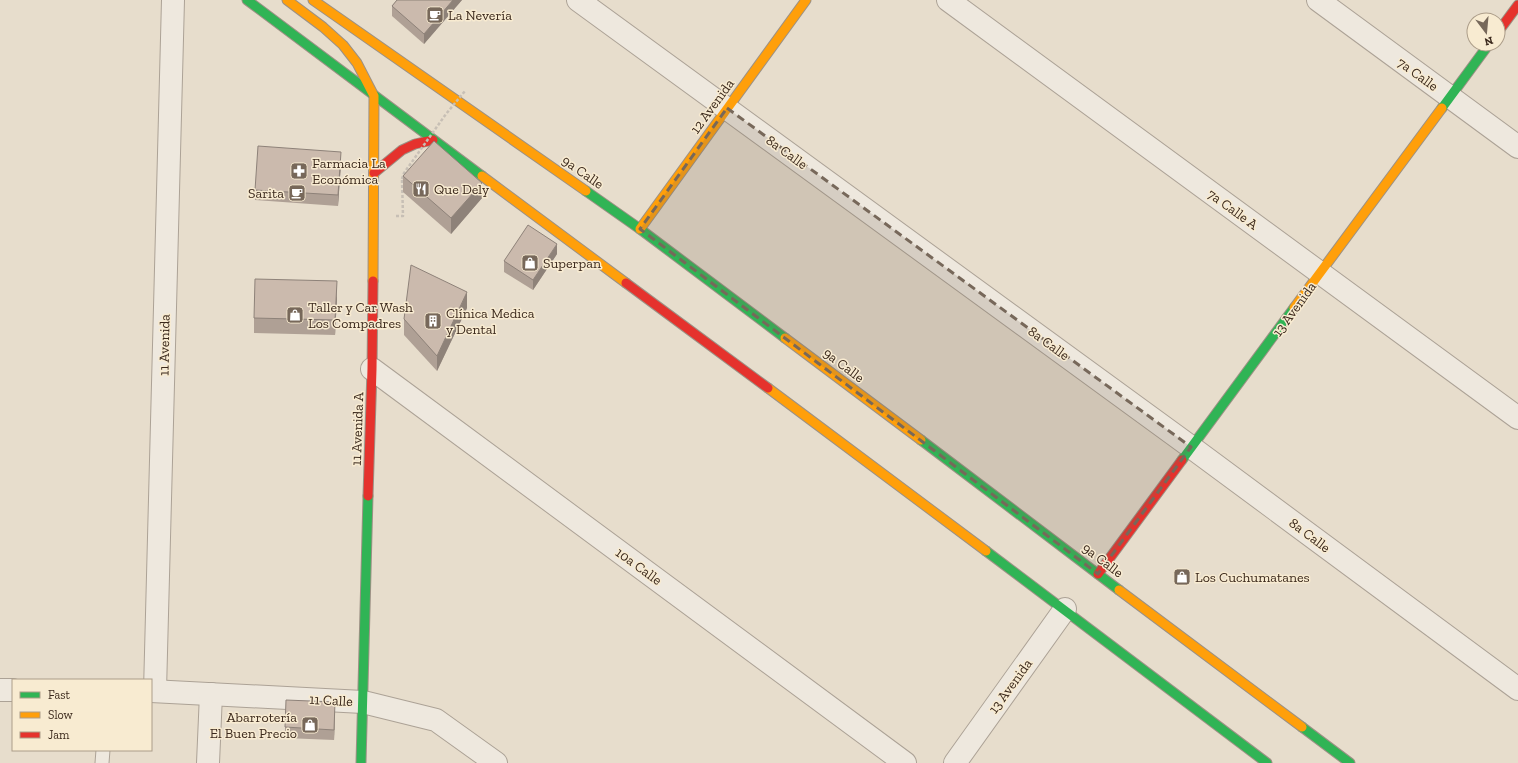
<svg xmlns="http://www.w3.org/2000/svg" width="1518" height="763" viewBox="0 0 1518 763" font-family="'Zilla Slab',serif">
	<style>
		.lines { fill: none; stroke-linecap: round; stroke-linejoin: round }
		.lane-casing { stroke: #aca296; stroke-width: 15 }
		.street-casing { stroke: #aca296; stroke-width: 24 }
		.fast-casing { stroke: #9c9185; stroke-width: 11 }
		.slow-casing { stroke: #9c9185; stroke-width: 11 }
		.jam-casing { stroke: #9c9185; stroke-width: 11 }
		.path { stroke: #c7bfb5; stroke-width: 2.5; stroke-dasharray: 3 2; stroke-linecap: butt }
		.lane { stroke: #eee8de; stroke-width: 13 }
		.street { stroke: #eee8de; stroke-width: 22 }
		.fast { stroke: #30b455; stroke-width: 9 }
		.slow { stroke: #ff9f0a; stroke-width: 9 }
		.jam { stroke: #e5322d; stroke-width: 9 }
		.path-bridge { stroke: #c7bfb5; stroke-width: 2.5; stroke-dasharray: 3 2; stroke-linecap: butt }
		.wall { fill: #afa095 }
		.shaded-wall { fill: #8e8279 }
		.building { fill: #cbbaad; stroke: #8e8279 }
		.marked { fill: #77685a; fill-opacity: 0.2; stroke: #77685a; stroke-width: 3; stroke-dasharray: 8 5; stroke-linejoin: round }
		.labels { text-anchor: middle; stroke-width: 3; stroke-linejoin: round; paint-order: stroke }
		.poi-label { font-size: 14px; fill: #3b291c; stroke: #f8ebd1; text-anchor: start }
		.street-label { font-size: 14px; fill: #3b291c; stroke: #f8ebd1 }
	</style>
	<rect width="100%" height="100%" fill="#e7ddcc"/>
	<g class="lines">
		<g class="lane-casing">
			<path id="lane" d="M 102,763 L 103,750"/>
		</g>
		<g class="street-casing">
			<g id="street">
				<path d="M 578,0 L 1191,447 L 1518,689"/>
				<path d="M 948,0 L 1518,418"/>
				<path d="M 1318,0 L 1518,147"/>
				<path d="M 372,369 L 905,763"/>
				<path d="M 0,690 L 13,690"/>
				<path d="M 151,691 L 363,702 L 436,720 L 496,763"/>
				<path d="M 155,691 L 173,0"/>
				<path d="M 208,763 L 211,694"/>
				<path d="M 955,763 L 1065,609"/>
			</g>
		</g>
		<g class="fast-casing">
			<g id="fast">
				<path d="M 247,0 L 482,176"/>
				<path d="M 1442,108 L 1489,44"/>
				<path d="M 586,191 L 640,229 L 785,338"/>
				<path d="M 921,440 L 1119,590"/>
				<path d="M 1182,460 L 1294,308"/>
				<path d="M 986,551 L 1267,763"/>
				<path d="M 1302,727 L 1350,763"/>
				<path d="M 361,763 L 368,496"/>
			</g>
		</g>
		<g class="slow-casing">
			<g id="slow">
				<path d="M 287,0 L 323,27 L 343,45 L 357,63 L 374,96 L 373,281"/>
				<path d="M 313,0 L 586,191"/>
				<path d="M 482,176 L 626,283"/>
				<path d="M 640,229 L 806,0"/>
				<path d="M 1294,308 L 1442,108"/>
				<path d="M 785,338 L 921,440"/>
				<path d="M 768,388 L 986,551"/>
				<path d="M 1119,590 L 1302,727"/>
			</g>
		</g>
		<g class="jam-casing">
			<g id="jam">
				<path d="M 1498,32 L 1518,5"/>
				<path d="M 374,173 L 402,150 L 415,144 L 433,140"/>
				<path d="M 626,283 L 768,388"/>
				<path d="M 368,496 L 372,369 L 373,281"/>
				<path d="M 1098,574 L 1182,460"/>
			</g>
		</g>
		<path class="path" d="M 396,216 L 403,216 L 402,179"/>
		<use href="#lane" class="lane"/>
		<use href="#street" class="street"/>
		<use href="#fast" class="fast"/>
		<use href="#slow" class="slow"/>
		<use href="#jam" class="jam"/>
		<path class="path-bridge" d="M 402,179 L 404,173 L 446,114 L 465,91"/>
	</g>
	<g class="wall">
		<path d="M 397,0 L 462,0 L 424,44 L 392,16 L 392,6 Z"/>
		<path d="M 341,163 L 338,206 L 255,200 L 255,190 Z"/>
		<path d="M 403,176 L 482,198 L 451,234 L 403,192 Z"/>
		<path d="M 557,254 L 533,290 L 504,272 L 504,261 Z"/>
		<path d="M 337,297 L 335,335 L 254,333 L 254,318 Z"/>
		<path d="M 467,308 L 437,371 L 404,335 L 404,319 Z"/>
		<path d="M 335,713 L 334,740 L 285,738 L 285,727 Z"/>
	</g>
	<g class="shaded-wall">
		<path d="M 453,0 L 462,0 L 424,44 L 424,34 Z"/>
		<path d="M 341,152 L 341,163 L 338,206 L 338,195 Z"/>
		<path d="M 482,183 L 482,198 L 451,234 L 451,218 Z"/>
		<path d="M 557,244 L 557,254 L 533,290 L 533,280 Z"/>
		<path d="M 337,281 L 337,297 L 335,335 L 335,320 Z"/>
		<path d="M 467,292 L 467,308 L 437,371 L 437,356 Z"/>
		<path d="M 335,702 L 335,713 L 334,740 L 334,730 Z"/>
	</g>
	<g class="building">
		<path d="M 397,0 L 453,0 L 424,34 L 392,6 Z"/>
		<path d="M 434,141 L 482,183 L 451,218 L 403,176 Z"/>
		<path d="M 258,146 L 341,152 L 338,195 L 255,190 Z"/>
		<path d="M 528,225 L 557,244 L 533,280 L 504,261 Z"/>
		<path d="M 411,265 L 467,292 L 437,356 L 404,319 Z"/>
		<path d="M 255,279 L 337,281 L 335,320 L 254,318 Z"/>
		<path d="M 286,700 L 335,702 L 334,730 L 285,727 Z"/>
	</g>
	<path class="marked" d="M 727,108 L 1191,447 L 1098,574 L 640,229 Z"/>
	<defs>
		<g id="cafe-square" transform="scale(0.9)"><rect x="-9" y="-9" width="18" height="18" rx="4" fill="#77685a" stroke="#f8ebd1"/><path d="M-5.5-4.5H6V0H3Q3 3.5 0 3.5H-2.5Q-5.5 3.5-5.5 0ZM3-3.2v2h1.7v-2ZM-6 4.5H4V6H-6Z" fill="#fff"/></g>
		<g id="pharmacy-square" transform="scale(0.9)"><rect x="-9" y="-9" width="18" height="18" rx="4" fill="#77685a" stroke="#f8ebd1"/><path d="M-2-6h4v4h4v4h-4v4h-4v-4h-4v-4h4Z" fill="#fff"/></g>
		<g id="restaurant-square" transform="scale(0.9)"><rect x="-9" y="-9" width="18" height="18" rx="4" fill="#77685a" stroke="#f8ebd1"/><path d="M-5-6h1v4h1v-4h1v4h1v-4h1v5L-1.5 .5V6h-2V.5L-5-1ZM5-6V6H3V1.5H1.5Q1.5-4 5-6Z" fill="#fff"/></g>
		<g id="shop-square" transform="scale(0.9)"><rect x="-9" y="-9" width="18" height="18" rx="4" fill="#77685a" stroke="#f8ebd1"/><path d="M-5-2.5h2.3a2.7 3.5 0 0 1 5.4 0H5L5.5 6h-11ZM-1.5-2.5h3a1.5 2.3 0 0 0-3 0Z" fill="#fff"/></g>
		<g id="building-square" transform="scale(0.9)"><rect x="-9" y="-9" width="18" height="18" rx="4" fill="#77685a" stroke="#f8ebd1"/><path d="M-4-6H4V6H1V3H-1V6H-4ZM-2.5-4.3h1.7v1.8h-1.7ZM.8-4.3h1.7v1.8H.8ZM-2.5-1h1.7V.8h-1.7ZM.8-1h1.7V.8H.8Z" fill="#fff"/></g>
	</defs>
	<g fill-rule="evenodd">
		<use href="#cafe-square" x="435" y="15"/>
		<use href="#pharmacy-square" x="299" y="171"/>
		<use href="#restaurant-square" x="421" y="189"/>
		<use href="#cafe-square" x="297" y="193"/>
		<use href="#shop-square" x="530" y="263"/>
		<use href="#shop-square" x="295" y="315"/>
		<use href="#building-square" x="433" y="321"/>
		<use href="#shop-square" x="1182" y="577"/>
		<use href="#shop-square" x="310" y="725"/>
	</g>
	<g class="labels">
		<g class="poi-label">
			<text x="448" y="20">La Nevería</text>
			<text x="312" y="168">Farmacia La<tspan x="312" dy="16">Económica</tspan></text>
			<text x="434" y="194">Que Dely</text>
			<text x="284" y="198" text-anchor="end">Sarita</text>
			<text x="543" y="268">Superpan</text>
			<text x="308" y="312">Taller y Car Wash<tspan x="308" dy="16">Los Compadres</tspan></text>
			<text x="446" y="318">Clínica Medica<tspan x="446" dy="16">y Dental</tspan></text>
			<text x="1195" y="582">Los Cuchumatanes</text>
			<text x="297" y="722" text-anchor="end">Abarrotería<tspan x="297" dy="16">El Buen Precio</tspan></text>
		</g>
		<g class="street-label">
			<text transform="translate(1418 74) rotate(36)" y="5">7a Calle</text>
			<text transform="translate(712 106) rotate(-54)" y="5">12 Avenida</text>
			<text transform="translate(787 152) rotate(36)" y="5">8a Calle</text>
			<text transform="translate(583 172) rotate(35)" y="5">9a Calle</text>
			<text transform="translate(1233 209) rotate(36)" y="5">7a Calle A</text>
			<text transform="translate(1294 309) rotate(-54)" y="5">13 Avenida</text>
			<text transform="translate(1049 343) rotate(36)" y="5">8a Calle</text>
			<text transform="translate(164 345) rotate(-89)" y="5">11 Avenida</text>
			<text transform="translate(844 365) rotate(37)" y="5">9a Calle</text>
			<text transform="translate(357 429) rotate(-88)" y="5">11 Avenida A</text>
			<text transform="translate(1310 535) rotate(37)" y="5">8a Calle</text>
			<text transform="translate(1103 560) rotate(37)" y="5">9a Calle</text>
			<text transform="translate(639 566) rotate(36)" y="5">10a Calle</text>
			<text transform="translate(1010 686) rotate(-54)" y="5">13 Avenida</text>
			<text transform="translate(331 700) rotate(3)" y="5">11 Calle</text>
		</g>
	</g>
	<rect x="12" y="679" width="140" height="72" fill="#f8ebd1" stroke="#ac9d89"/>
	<rect x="20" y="692" width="20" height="6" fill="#30b455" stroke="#ac9d89"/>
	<text x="48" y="699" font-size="12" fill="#3b291c">Fast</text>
	<rect x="20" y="712" width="20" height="6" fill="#ff9f0a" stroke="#ac9d89"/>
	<text x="48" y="719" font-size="12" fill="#3b291c">Slow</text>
	<rect x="20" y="732" width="20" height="6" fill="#e5322d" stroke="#ac9d89"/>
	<text x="48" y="739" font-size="12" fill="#3b291c">Jam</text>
	<g transform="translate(1486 32) rotate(164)"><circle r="19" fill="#f8ebd1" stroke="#ac9d89"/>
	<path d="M0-3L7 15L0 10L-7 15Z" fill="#77685a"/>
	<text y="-6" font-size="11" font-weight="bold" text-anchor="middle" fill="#3b291c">N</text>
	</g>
</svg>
